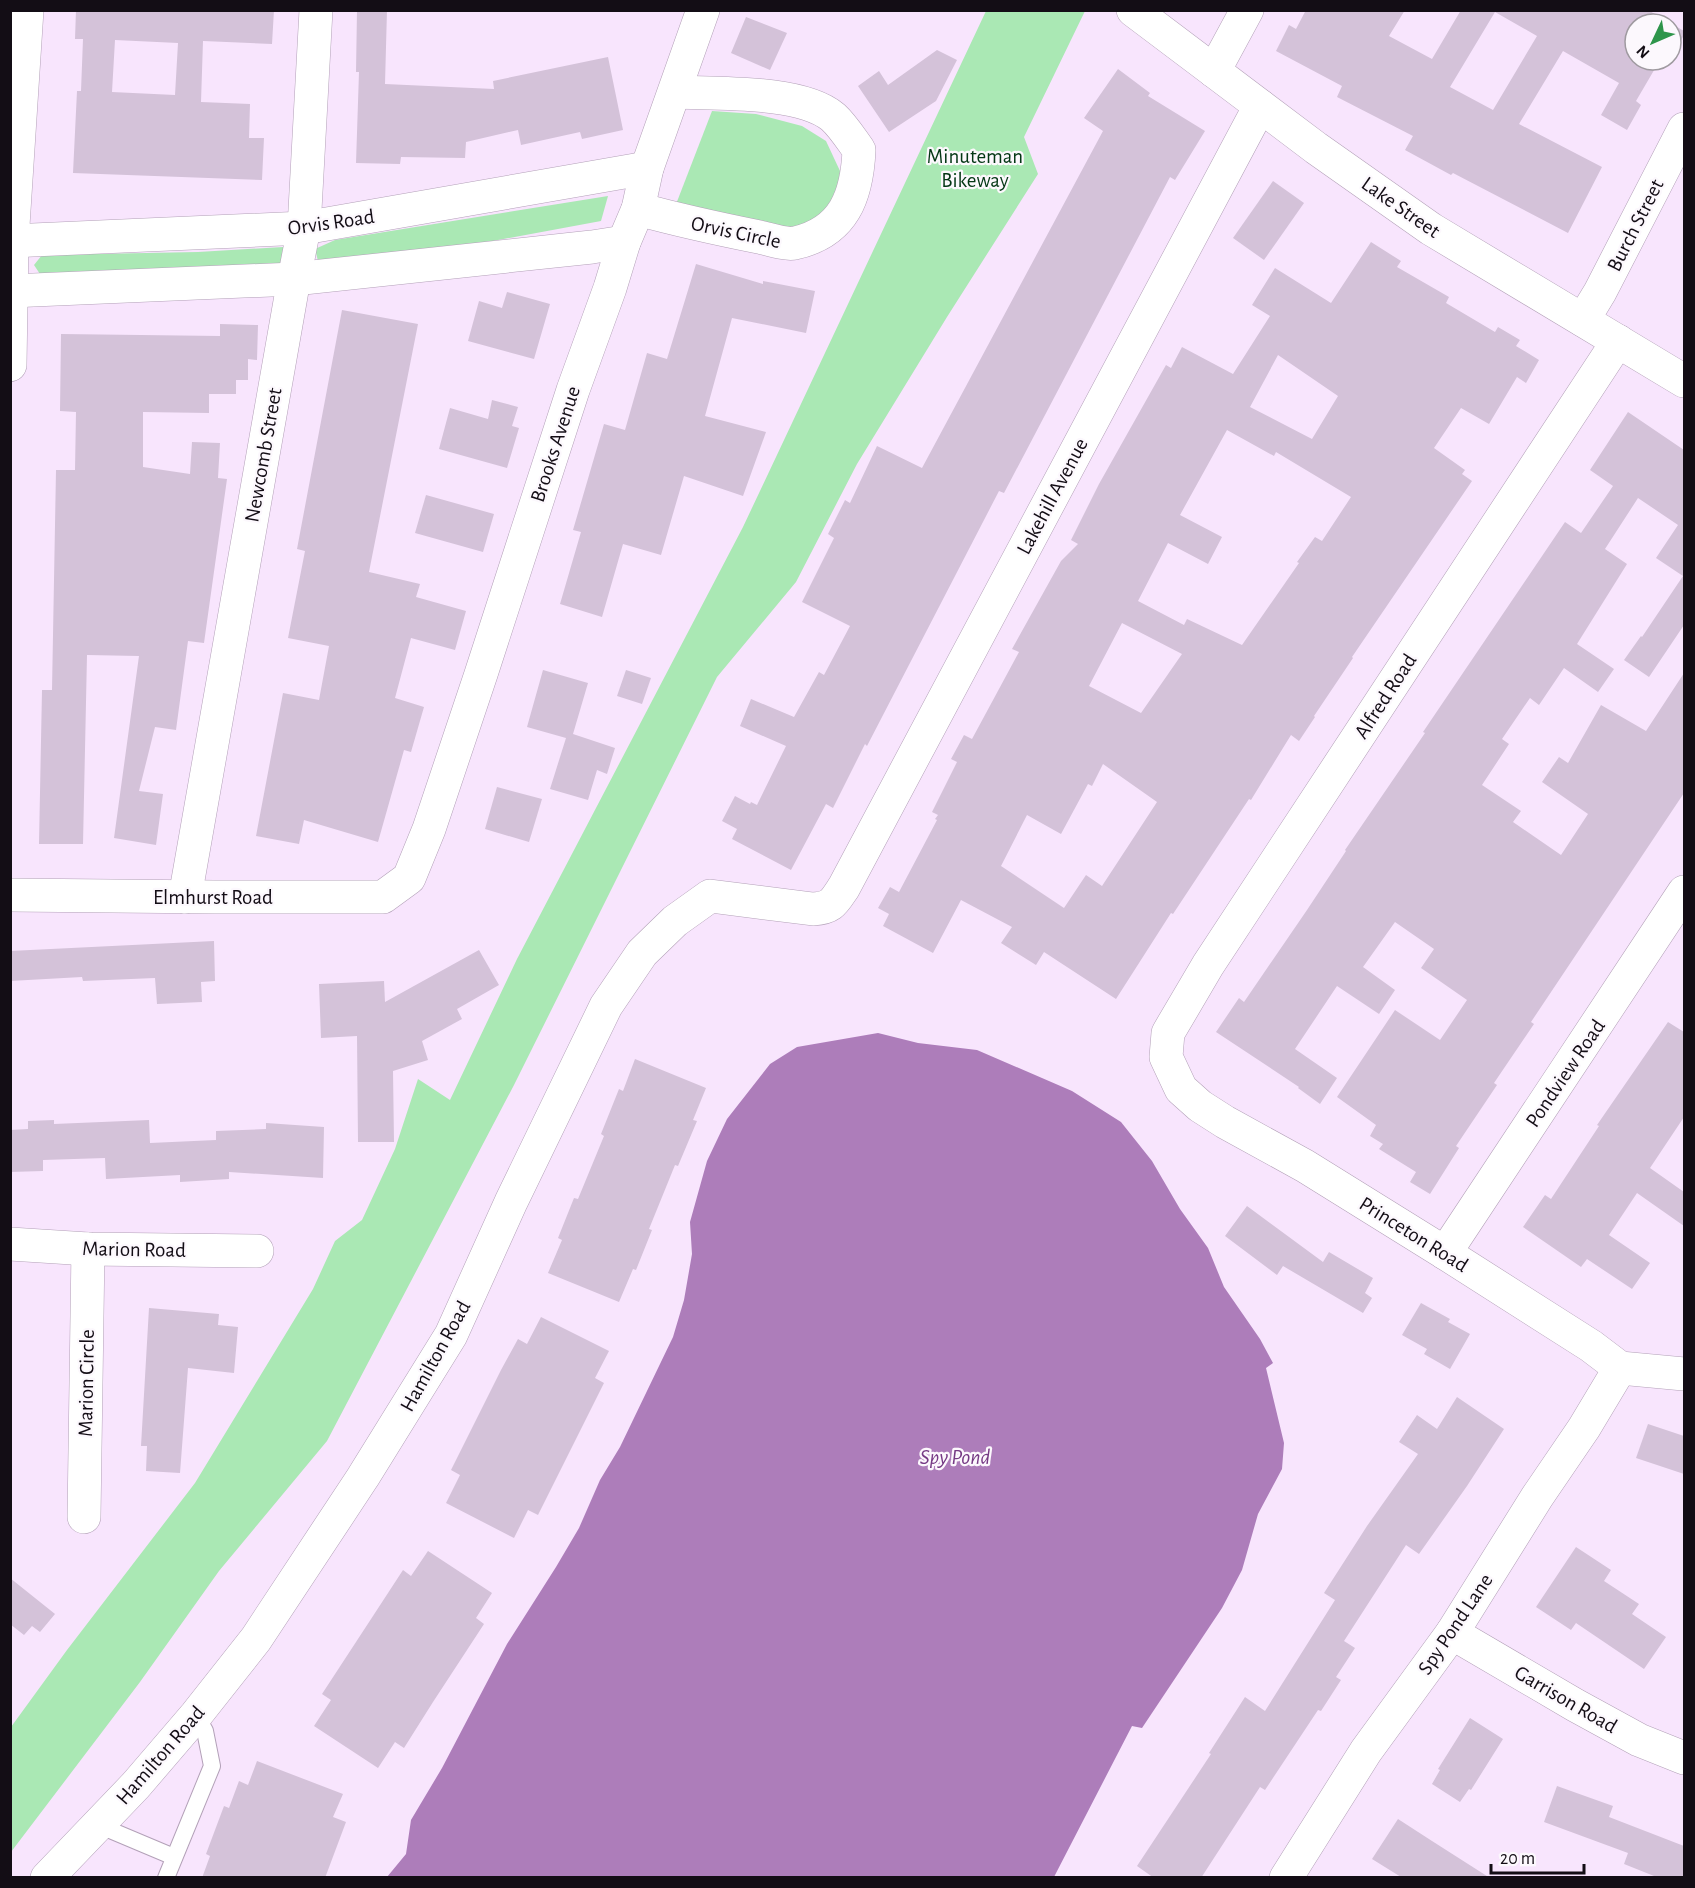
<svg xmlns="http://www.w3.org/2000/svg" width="1695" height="1888" viewBox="0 0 1695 1888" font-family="'Alegreya Sans',sans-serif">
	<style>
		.green { fill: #aae8b4 }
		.water { fill: #ad7dba }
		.building { fill: #d4c2d9; fill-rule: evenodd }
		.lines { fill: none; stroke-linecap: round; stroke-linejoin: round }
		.lane-casing { stroke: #b3a1b8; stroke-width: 18 }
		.street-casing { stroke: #b3a1b8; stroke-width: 34 }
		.secondary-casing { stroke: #b3a1b8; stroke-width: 34 }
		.lane { stroke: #fff; stroke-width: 16 }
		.street { stroke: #fff; stroke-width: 33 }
		.secondary { stroke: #fff; stroke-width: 33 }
		.labels { text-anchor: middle; stroke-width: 4.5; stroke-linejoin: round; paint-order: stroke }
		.park-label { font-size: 21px; fill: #033714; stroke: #fcf8fd }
		.street-label { font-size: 21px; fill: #130d15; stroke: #fcf8fd }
		.water-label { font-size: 22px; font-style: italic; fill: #763a85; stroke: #fcf8fd }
	</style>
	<rect width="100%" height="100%" fill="#f8e5fd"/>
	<g class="green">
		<path d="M 986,11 L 1085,11 L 1024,137 L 1038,174 L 947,317 L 857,464 L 796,582 L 717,677 L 514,1085 L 327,1441 L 219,1571 L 140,1682 L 11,1852 L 11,1727 L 67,1650 L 195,1483 L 313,1289 L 335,1241 L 362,1220 L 395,1149 L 418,1079 L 450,1100 L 517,959 L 743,527 Z"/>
		<path d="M 712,111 L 756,114 L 802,126 L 826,141 L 840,171 L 837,202 L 807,231 L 673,212 Z"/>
		<path d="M 608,196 L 601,221 L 482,243 L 318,261 L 315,249 L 335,240 Z"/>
		<path d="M 283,247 L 288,258 L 283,267 L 40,274 L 34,265 L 42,255 L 198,252 Z"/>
	</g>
	<path class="water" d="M 878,1033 L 918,1043 L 977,1050 L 1072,1091 L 1121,1122 L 1152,1161 L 1180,1209 L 1208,1248 L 1224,1287 L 1260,1339 L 1273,1363 L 1266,1368 L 1284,1443 L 1282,1469 L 1258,1514 L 1242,1570 L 1222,1608 L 1142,1728 L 1132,1726 L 1054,1877 L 387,1877 L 406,1854 L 411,1820 L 442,1768 L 507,1644 L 556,1567 L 579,1528 L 600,1480 L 620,1447 L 673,1337 L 684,1300 L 692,1254 L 690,1222 L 707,1161 L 727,1119 L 770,1064 L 797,1047 Z"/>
	<g class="building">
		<path d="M 76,10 L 274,10 L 272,44 L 203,41 L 201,102 L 250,104 L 249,138 L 264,138 L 262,180 L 73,173 L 77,91 L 81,91 L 83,39 L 75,39 ZM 115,40 L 178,43 L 175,95 L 112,92 Z"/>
		<path d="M 357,10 L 387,10 L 385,84 L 494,89 L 493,81 L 608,57 L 623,130 L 582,139 L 580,132 L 521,145 L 518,130 L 466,142 L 465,158 L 401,157 L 400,164 L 356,163 L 359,72 L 356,72 Z"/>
		<path d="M 1306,10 L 1405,10 L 1389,36 L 1432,59 L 1461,10 L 1648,10 L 1684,31 L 1684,35 L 1674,54 L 1671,52 L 1671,24 L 1635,24 L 1635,60 L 1660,60 L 1636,101 L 1641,105 L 1627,130 L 1601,115 L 1619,83 L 1563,51 L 1519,124 L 1602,167 L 1568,233 L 1453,173 L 1451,175 L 1405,150 L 1413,136 L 1337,97 L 1342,86 L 1276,51 L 1289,25 L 1296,29 ZM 1495,12 L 1537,36 L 1493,110 L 1450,87 Z"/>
		<path d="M 746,17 L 787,33 L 770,70 L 731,53 Z"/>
		<path d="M 937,50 L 957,60 L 936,101 L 889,132 L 858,86 L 879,71 L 888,85 Z"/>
		<path d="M 1118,69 L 1150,93 L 1148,96 L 1205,131 L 1175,180 L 1170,177 L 1004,493 L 999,491 L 867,746 L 865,744 L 833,808 L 826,804 L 791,870 L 732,839 L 737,829 L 722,821 L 735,796 L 750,804 L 751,802 L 757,805 L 786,746 L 740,726 L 751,699 L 794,717 L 819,672 L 824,675 L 850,626 L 802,602 L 834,538 L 828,534 L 845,500 L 850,503 L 877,446 L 922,468 L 1103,131 L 1084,118 Z"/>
		<path d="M 1273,181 L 1304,203 L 1264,260 L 1233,238 Z"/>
		<path d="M 1371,242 L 1401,261 L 1397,267 L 1449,297 L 1446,303 L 1495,332 L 1498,327 L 1520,340 L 1516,346 L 1539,360 L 1526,383 L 1517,377 L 1489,424 L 1461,408 L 1434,448 L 1465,470 L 1462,474 L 1472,481 L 1352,657 L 1353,658 L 1314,716 L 1315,717 L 1299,741 L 1291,735 L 1251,800 L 1249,799 L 1173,914 L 1171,913 L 1116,999 L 1044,952 L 1036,965 L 1001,943 L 1012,927 L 961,900 L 933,953 L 883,926 L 889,914 L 878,908 L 890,887 L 899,892 L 937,820 L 935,819 L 938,815 L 932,812 L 957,762 L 951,759 L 964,735 L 972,739 L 1019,652 L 1012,649 L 1061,561 L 1078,544 L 1071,540 L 1099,484 L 1166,365 L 1171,368 L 1182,347 L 1233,374 L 1270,316 L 1252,305 L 1275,268 L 1331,303 ZM 1278,355 L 1338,396 L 1312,439 L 1250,407 ZM 1227,430 L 1274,456 L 1276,452 L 1351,497 L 1322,541 L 1315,537 L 1297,562 L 1299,563 L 1242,645 L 1187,619 L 1184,625 L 1138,601 L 1168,543 L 1208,564 L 1222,537 L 1180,515 ZM 1122,623 L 1182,654 L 1141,713 L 1089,686 ZM 1103,764 L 1157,802 L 1102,886 L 1086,875 L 1064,908 L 1001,866 L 1027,815 L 1061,834 L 1088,784 L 1092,786 Z"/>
		<path d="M 696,264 L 763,284 L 763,281 L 815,291 L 806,333 L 732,318 L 705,416 L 766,432 L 743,496 L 684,476 L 661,555 L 623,544 L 602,617 L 560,604 L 581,532 L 573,530 L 604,424 L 625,430 L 647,353 L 667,359 Z"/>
		<path d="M 507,292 L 550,304 L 534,359 L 468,341 L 479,301 L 502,308 Z"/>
		<path d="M 342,310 L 418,324 L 369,572 L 420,584 L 416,597 L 466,611 L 455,650 L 411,638 L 395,698 L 424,707 L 411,752 L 404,750 L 378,842 L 304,820 L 299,844 L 256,836 L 283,693 L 319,700 L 329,646 L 288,638 L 305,551 L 297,549 Z"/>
		<path d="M 220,324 L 258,325 L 257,360 L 248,359 L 248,380 L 236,380 L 236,394 L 209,394 L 209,413 L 143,412 L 143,467 L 190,474 L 192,442 L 220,443 L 218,478 L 227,479 L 204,643 L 188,641 L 176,730 L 155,727 L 139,791 L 163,794 L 156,845 L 114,838 L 139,656 L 87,655 L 83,844 L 39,844 L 42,690 L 52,690 L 56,470 L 75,470 L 76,412 L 60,411 L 61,334 L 220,336 Z"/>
		<path d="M 492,400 L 518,407 L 512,426 L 519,428 L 507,468 L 439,449 L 450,408 L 488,419 Z"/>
		<path d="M 1628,412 L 1684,450 L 1684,625 L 1649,677 L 1624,660 L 1641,636 L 1642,637 L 1683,576 L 1656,558 L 1678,525 L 1638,498 L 1605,549 L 1627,564 L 1577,644 L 1614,669 L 1598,692 L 1564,668 L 1539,705 L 1530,698 L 1502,739 L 1509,744 L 1482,785 L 1521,811 L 1513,822 L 1561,855 L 1588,814 L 1542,782 L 1559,757 L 1568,763 L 1601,705 L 1646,731 L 1684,673 L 1684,793 L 1531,1022 L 1534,1024 L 1494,1083 L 1497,1085 L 1456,1146 L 1459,1148 L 1430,1194 L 1410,1182 L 1416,1172 L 1379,1149 L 1383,1144 L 1370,1136 L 1376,1125 L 1337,1097 L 1395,1010 L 1440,1040 L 1467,1000 L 1421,968 L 1434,949 L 1395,922 L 1363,967 L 1395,990 L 1379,1014 L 1337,986 L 1295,1049 L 1337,1078 L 1320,1104 L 1298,1088 L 1299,1087 L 1216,1032 L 1239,998 L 1244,1002 L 1307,910 L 1346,851 L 1345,850 L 1425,733 L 1423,732 L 1565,522 L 1581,533 L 1613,486 L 1590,470 Z"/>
		<path d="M 426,495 L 494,514 L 483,552 L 415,533 Z"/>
		<path d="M 543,670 L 588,683 L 573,734 L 615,748 L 607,774 L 597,770 L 588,800 L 550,789 L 566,738 L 527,727 Z"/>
		<path d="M 626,670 L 651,678 L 642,704 L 617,696 Z"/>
		<path d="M 497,787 L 542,799 L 529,842 L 485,829 Z"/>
		<path d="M 214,941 L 215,981 L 201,982 L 202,1002 L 157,1004 L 155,978 L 83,981 L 82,977 L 10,981 L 10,951 Z"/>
		<path d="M 479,950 L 499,985 L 457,1009 L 462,1019 L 422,1041 L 428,1060 L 393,1071 L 394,1142 L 358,1142 L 357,1036 L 321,1038 L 319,984 L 384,981 L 385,1002 Z"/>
		<path d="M 1668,1022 L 1684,1032 L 1684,1117 L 1650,1168 L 1684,1192 L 1684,1226 L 1637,1193 L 1609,1235 L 1650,1263 L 1632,1289 L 1587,1259 L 1581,1267 L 1523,1227 L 1545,1195 L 1551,1199 L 1599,1126 L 1597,1125 Z"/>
		<path d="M 635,1059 L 706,1088 L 693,1120 L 697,1121 L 678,1166 L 675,1165 L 649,1229 L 652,1230 L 636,1270 L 633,1269 L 619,1302 L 548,1273 L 562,1240 L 558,1238 L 574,1198 L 578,1199 L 604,1136 L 601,1134 L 619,1089 L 623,1091 Z"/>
		<path d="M 54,1120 L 54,1124 L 149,1120 L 150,1143 L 216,1140 L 216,1131 L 266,1129 L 266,1123 L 324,1127 L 323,1178 L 229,1172 L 229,1179 L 180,1182 L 180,1175 L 106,1179 L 105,1158 L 43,1160 L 43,1171 L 10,1172 L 10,1130 L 28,1129 L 28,1121 Z"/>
		<path d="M 1247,1206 L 1323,1262 L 1329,1252 L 1373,1278 L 1365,1293 L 1372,1298 L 1363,1313 L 1283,1266 L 1277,1275 L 1225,1236 Z"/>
		<path d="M 1421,1303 L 1450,1319 L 1448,1322 L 1470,1334 L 1450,1369 L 1424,1354 L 1427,1349 L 1402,1335 Z"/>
		<path d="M 149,1308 L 219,1314 L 218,1325 L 238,1327 L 234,1373 L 188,1368 L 180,1473 L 146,1471 L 147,1446 L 141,1446 Z"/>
		<path d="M 541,1317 L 609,1351 L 595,1378 L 604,1383 L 538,1515 L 528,1510 L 514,1538 L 446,1503 L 460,1475 L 451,1470 L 501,1370 L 518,1339 L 527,1344 Z"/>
		<path d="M 1457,1397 L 1504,1429 L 1467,1486 L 1419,1554 L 1406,1545 L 1344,1641 L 1355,1648 L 1336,1677 L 1341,1680 L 1321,1711 L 1318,1710 L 1265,1790 L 1260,1787 L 1201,1878 L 1154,1878 L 1137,1866 L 1211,1754 L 1209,1753 L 1245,1697 L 1265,1711 L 1335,1600 L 1324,1593 L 1367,1526 L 1418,1454 L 1399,1442 L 1417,1415 L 1437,1429 Z"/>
		<path d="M 1648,1424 L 1684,1436 L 1684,1474 L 1636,1458 Z"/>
		<path d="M 1576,1547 L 1611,1570 L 1604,1581 L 1639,1604 L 1632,1614 L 1666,1637 L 1644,1669 L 1576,1623 L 1571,1630 L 1536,1607 Z"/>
		<path d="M 428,1551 L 492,1593 L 476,1618 L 484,1624 L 433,1702 L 404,1748 L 395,1742 L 378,1768 L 314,1726 L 331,1700 L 322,1694 L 373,1616 L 403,1570 L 411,1576 Z"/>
		<path d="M 10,1578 L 55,1614 L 40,1632 L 32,1626 L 24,1635 L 10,1624 Z"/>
		<path d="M 1470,1718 L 1503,1739 L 1471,1790 L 1469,1789 L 1460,1802 L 1432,1784 L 1440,1770 L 1438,1769 Z"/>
		<path d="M 257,1761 L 343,1794 L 333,1817 L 346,1822 L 325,1878 L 202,1878 L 210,1856 L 206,1854 L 224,1806 L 229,1808 L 239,1781 L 248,1785 Z"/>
		<path d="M 1557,1786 L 1613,1806 L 1609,1817 L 1684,1846 L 1684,1878 L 1659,1878 L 1624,1864 L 1628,1853 L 1544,1822 Z"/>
		<path d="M 1398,1819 L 1432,1841 L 1490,1878 L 1401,1877 L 1372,1859 Z"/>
	</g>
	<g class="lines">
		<g class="lane-casing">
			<g id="lane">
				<path d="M 98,1825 L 174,1857"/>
				<path d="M 166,1878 L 212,1766 L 205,1731 L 196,1715"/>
			</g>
		</g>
		<g class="street-casing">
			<g id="street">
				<path d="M 1214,71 L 1247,10"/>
				<path d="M 638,209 C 678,220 719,229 759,237 C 769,239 785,245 795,243 C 844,232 857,196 859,150 C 851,139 843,126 833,117 C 801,90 716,94 675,92"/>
				<path d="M 10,241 L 304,228 L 647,168"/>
				<path d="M 10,291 L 294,279 L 592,247 L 624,242"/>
				<path d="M 1583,320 L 1600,292 L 1684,129"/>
				<path d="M 1618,341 L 1208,965 L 1168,1033 L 1166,1057 L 1181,1089 L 1200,1106 L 1225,1122 L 1305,1166 L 1445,1253 L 1591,1346 L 1620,1368 L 1684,1374"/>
				<path d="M 10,365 L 12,241 L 27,10"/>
				<path d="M 10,895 L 215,897 L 383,897 L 409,878 L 429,829 L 481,674 L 573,390 L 610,288 L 624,242 L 638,209 L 647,168 L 703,10"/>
				<path d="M 185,897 L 294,279 L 304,228 L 316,10"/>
				<path d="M 10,1244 L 88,1249 L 257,1251"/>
				<path d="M 1445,1253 L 1684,892"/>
				<path d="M 84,1517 L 88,1249"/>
				<path d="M 1452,1633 L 1575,1705 L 1639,1740 L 1684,1758"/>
				<path d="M 47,1878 L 136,1785 L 196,1715 L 256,1639 L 363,1477 L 451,1335 L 511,1202 L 606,1006 L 642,953 L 675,921 L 710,896 L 813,909 C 832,908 834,902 844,887 L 1260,106"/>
				<path d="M 1286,1878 L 1366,1751 L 1452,1633 L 1537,1497 L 1584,1428 L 1620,1368"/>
			</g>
		</g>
		<g class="secondary-casing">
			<path id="secondary" d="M 1133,10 L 1316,148 L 1431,229 L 1684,381"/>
		</g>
		<use href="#lane" class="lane"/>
		<use href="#street" class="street"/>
		<use href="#secondary" class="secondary"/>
	</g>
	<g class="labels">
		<g class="park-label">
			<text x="975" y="163">Minuteman<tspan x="975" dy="24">Bikeway</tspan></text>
		</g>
		<g class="street-label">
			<text transform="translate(1401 207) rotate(35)" y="7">Lake Street</text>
			<text transform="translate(331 222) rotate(-8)" y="7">Orvis Road</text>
			<text transform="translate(1635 225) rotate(-63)" y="7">Burch Street</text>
			<text transform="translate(736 232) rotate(12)" y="7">Orvis Circle</text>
			<text transform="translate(555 444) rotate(-72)" y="7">Brooks Avenue</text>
			<text transform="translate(263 455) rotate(-80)" y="7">Newcomb Street</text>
			<text transform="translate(1052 496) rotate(-62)" y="7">Lakehill Avenue</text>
			<text transform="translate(1385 696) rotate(-57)" y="7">Alfred Road</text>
			<text x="213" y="904">Elmhurst Road</text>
			<text transform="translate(1565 1073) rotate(-56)" y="7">Pondview Road</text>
			<text transform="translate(1414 1234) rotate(32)" y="7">Princeton Road</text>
			<text transform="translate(134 1249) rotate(1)" y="7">Marion Road</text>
			<text transform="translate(435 1356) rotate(-61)" y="7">Hamilton Road</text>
			<text transform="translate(86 1383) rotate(-89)" y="7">Marion Circle</text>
			<text transform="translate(1455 1624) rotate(-56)" y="7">Spy Pond Lane</text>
			<text transform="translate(1566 1699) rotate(30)" y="7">Garrison Road</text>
			<text transform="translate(160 1755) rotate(-49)" y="7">Hamilton Road</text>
		</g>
		<g class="water-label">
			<text x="955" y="1464">Spy Pond</text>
		</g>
	</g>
	<rect width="1695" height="1888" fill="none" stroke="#130d15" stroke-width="24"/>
	<g transform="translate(1653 42) rotate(226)"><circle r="28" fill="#fcf8fd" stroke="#9f9aa0" stroke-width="1.5"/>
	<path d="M0-4.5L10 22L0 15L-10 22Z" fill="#2e954b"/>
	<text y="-9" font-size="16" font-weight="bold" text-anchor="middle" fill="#130d15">N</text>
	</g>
	<path d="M1491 1864v9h93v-9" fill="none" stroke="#130d15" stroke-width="3"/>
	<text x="1500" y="1864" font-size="18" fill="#130d15" stroke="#fcf8fd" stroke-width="4.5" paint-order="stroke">20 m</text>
</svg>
